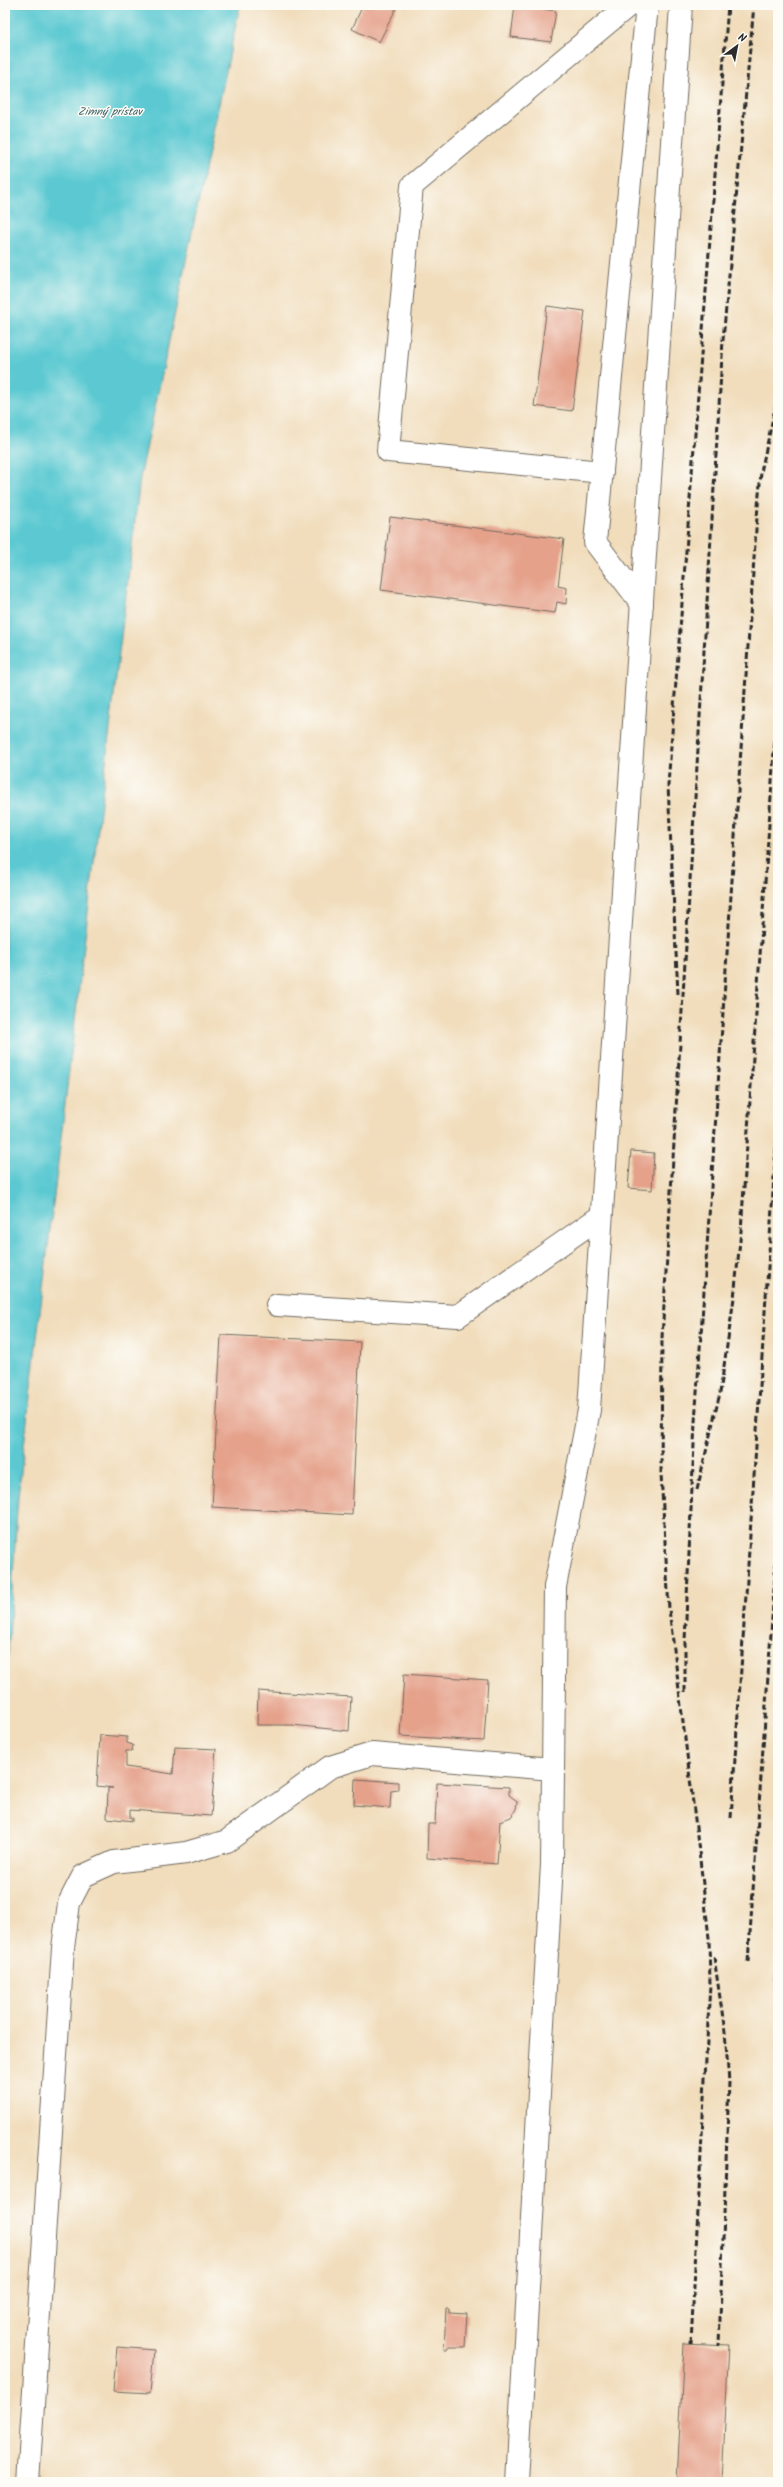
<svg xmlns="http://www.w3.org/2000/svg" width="783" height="2487" viewBox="0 0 783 2487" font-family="Kalam,sans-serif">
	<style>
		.water { fill: #5cc9d2; stroke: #447a7e }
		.building { fill: #e5a18a }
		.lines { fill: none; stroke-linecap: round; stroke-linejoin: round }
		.minor-casing { stroke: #70695e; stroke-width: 24 }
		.minor { stroke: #fff; stroke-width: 22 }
		.rail { stroke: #2b2b2b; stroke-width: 3; stroke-dasharray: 6 3; stroke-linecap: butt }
		.labels { text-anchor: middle; stroke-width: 3; stroke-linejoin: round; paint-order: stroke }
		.water-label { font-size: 11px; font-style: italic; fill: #3c6265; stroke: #fdfcf7 }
	</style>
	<rect width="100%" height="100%" fill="#fdfcf7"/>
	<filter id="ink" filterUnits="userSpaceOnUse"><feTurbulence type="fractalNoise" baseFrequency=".025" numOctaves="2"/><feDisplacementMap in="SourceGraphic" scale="8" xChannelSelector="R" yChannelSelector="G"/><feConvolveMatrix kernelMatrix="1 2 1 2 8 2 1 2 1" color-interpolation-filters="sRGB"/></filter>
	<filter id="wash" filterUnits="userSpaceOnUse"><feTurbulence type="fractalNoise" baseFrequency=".012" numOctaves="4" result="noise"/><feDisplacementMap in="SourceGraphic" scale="16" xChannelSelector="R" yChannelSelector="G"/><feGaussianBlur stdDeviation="0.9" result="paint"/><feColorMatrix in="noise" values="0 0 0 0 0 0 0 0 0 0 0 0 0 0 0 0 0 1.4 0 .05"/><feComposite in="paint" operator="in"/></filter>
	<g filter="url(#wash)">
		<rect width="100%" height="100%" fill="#f1ddbc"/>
		<path class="water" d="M 5,5 L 240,5 L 140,478 L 18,1496 L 5,1701 Z"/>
		<g id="blocks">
			<g class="building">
				<path d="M 363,5 L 398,5 L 379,42 L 352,29 Z"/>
				<path d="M 515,5 L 556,11 L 551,42 L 511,37 Z"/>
				<path d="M 547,306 L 585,311 L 572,411 L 534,406 Z"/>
				<path d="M 390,517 L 564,539 L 558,586 L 567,588 L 566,604 L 557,602 L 555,613 L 381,590 Z"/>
				<path d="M 631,1151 L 654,1153 L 652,1190 L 628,1188 Z"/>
				<path d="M 221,1335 L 360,1342 L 352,1515 L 212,1507 Z"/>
				<path d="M 404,1674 L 488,1680 L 484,1741 L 400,1736 Z"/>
				<path d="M 258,1691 L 351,1697 L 349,1731 L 292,1725 L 257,1725 Z"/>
				<path d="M 100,1735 L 127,1737 L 127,1743 L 133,1745 L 132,1751 L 126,1751 L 126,1767 L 173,1774 L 175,1747 L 216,1749 L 211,1816 L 130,1810 L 130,1818 L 133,1818 L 133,1821 L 107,1818 L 108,1788 L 113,1788 L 97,1786 Z"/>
				<path d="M 355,1779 L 398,1782 L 398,1790 L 391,1791 L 390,1808 L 354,1805 Z"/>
				<path d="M 437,1783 L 509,1787 L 509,1795 L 517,1801 L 516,1809 L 511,1817 L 500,1821 L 497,1864 L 427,1858 L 428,1824 L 435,1824 Z"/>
				<path d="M 446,2308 L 449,2308 L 449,2312 L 467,2313 L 465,2347 L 448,2347 L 447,2350 L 444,2350 Z"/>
				<path d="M 684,2343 L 729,2345 L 722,2482 L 677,2482 Z"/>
				<path d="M 117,2347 L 154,2350 L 150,2393 L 113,2391 Z"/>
			</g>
		</g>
	</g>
	<g filter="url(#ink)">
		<use href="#blocks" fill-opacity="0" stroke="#70695e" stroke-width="1"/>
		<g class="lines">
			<g class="minor-casing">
				<g id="minor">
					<path d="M 602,472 L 388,451 L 412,186 L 629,5"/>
					<path d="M 642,604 L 595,542 L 647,5"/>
					<path d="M 277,1305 L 458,1316 L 601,1216"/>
					<path d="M 28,2482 L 63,1948 L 69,1903 L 83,1876 L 114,1862 L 186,1853 L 227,1841 L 330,1767 L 372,1754 L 553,1769"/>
					<path d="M 517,2482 L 552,1864 L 555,1587 L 589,1410 L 681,5"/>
				</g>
			</g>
			<use href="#minor" class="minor"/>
			<g class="rail">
				<path d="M 678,994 L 668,785 L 728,5"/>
				<path d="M 697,1490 L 720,1393 L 734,1298 L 741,1231 L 778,694"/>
				<path d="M 685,1692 L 685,1641 L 695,1422 L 756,529 L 761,472 L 778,395"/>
				<path d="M 731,1818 L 778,1118"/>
				<path d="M 714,1957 L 725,2032 L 729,2082 L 719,2345"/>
				<path d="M 748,1962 L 778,1533"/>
				<path d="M 775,1981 L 778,1944"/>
				<path d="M 691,2343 L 710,1984 L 709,1938 L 703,1884 L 669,1609 L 661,1474 L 662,1338 L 723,340 L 754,5"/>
			</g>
		</g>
	</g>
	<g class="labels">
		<g class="water-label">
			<text x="110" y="115">Zimný prístav</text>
		</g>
	</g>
	<rect width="783" height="2487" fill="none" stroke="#fdfcf7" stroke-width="20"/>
	<g transform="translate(737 46) rotate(32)" stroke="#fdfcf7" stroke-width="3" paint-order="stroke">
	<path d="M0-3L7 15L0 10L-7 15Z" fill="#2b2b2b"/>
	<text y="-6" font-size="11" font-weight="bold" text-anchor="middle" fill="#2b2b2b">N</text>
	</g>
</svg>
